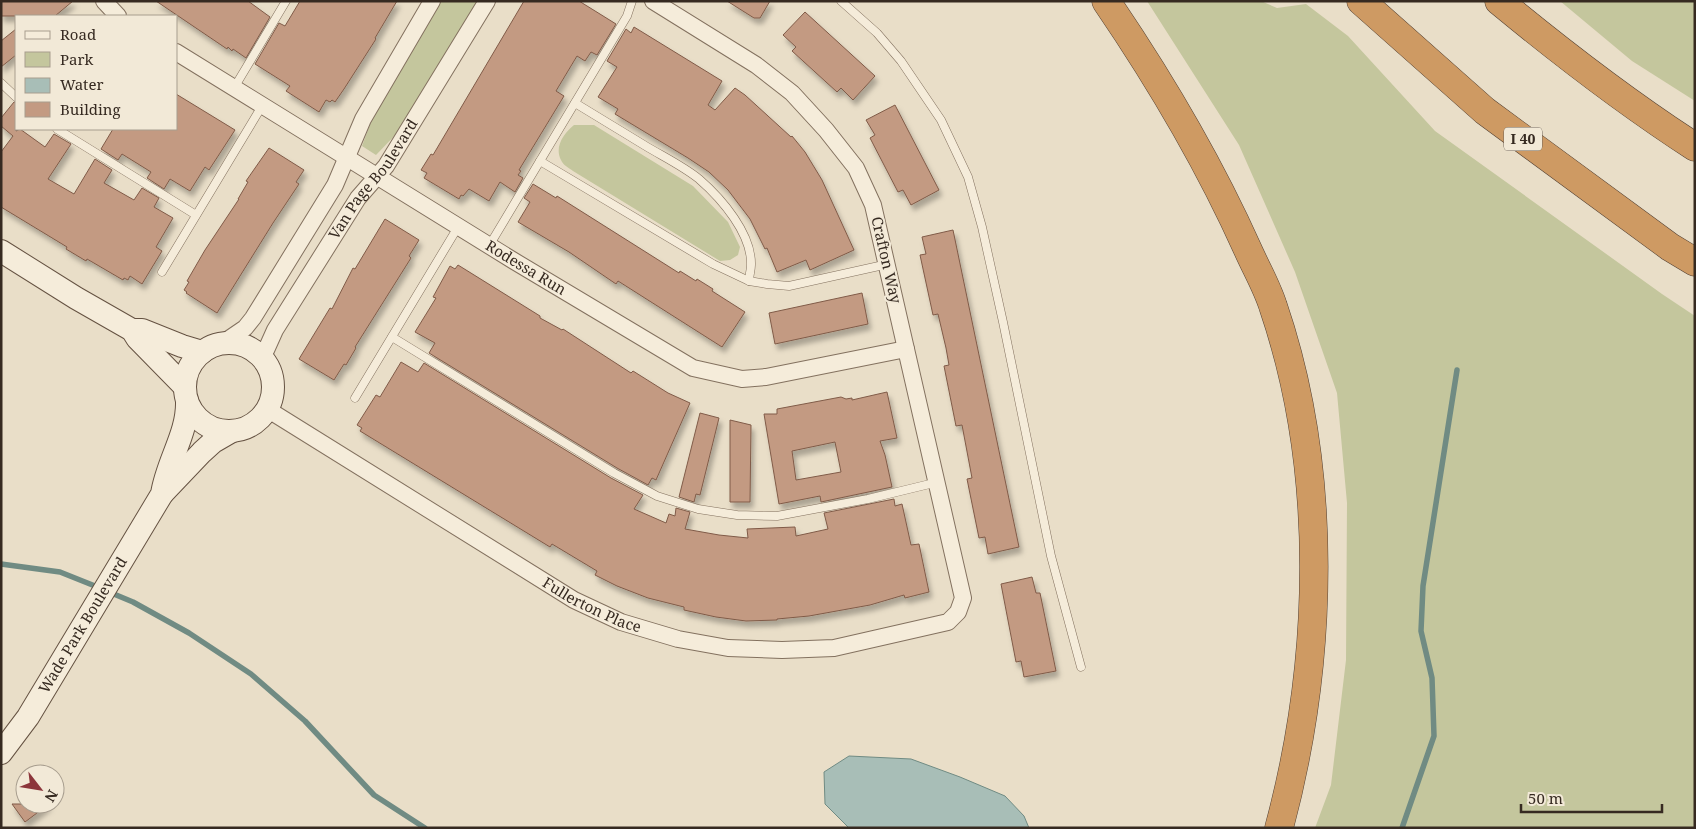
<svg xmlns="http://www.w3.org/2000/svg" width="1696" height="829" viewBox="0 0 1696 829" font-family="'Noto Serif',serif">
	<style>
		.green { fill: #c4c69d }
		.water { fill: #a8beb7; stroke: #708b83 }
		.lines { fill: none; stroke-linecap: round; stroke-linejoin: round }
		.stream { stroke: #708b83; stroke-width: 5.5 }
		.building { fill: #c39a82; stroke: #805b48; fill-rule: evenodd; filter: url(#shadow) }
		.lane-casing { stroke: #83715f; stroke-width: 9 }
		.street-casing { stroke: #83715f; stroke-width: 18 }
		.secondary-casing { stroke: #655242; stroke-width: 24 }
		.highway-casing { stroke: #524033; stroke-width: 29 }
		.lane { stroke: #f5ecda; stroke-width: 8 }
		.street { stroke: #f5ecda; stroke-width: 16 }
		.secondary { stroke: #f5ecda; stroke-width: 22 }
		.highway { stroke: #ce9a63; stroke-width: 28 }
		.labels { text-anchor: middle; stroke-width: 4; stroke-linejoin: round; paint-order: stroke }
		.shield { fill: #f2e9d7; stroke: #6e6358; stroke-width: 1 }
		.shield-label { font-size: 14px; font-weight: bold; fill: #362a21 }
		.street-label { font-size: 15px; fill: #362a21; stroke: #f2e9d7 }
	</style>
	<defs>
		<filter id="shadow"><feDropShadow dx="3" dy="5.5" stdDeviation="2.5" flood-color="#0004"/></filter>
	</defs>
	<rect width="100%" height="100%" fill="#e9dec8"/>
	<g class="green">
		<path d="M 440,1 L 479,1 L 402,128 L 376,155 L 362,146 L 375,111 Z"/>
		<path d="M 1147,1 L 1261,1 L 1277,8 L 1306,4 L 1348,36 L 1435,131 L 1662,294 L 1695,316 L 1695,828 L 1315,828 L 1331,785 L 1346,660 L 1347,503 L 1337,393 L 1295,272 L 1239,145 Z"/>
		<path d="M 1560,1 L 1695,1 L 1695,101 L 1632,61 Z"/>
		<path d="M 574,125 L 594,125 L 693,186 L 728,222 L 740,247 L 738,255 L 730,260 L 720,261 L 573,171 C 569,168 563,165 561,160 C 554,147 564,133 574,125 Z"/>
	</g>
	<path class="water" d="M 849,756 L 911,759 L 960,777 L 1005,796 L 1024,816 L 1029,828 L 849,828 L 825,804 L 824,772 Z"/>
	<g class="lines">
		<g class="stream">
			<path d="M 1,564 L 60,572 L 100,588"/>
			<path d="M 109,592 L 133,602 L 189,633 L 251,674 L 305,721 L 374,795 L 425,828"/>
			<path d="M 1402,828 L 1434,736 L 1432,678 L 1421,631 L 1423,586 L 1457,370"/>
		</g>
	</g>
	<g class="building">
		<path d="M 1,1 L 73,1 L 55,16 L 1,16 Z"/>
		<path d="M 156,1 L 248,1 L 270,17 L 246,58 L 233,49 L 232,51 L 228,47 L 227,49 Z"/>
		<path d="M 300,1 L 397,1 L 375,38 L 376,39 L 344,89 L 335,102 L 332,100 L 330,102 L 326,100 L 319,112 L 286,91 L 290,86 L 255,64 L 279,23 L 285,26 Z"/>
		<path d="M 524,1 L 579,1 L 616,24 L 597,55 L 591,52 L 585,61 L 577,56 L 556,91 L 564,96 L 519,170 L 521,171 L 518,175 L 523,178 L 515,192 L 500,182 L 489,201 L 469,189 L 463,196 L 461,195 L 459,199 L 424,178 L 427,173 L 421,170 L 431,154 L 433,155 Z"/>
		<path d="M 727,1 L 770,1 L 760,18 L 754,18 Z"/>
		<path d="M 805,12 L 875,76 L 853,100 L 841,88 L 837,92 L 792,51 L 796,47 L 783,35 Z"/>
		<path d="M 634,27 L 722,81 L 708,105 L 715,110 L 735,88 L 745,95 L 791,137 L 792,136 L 805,152 L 822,180 L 854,250 L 810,270 L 806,260 L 777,272 L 767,248 L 765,249 L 750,219 L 728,190 L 709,172 L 688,158 L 615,114 L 618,109 L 598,97 L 617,67 L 607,61 L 626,29 L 631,33 Z"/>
		<path d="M 16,29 L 16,55 L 1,67 L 1,41 Z"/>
		<path d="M 176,94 L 235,130 L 209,170 L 205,167 L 190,191 L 170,179 L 164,189 L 147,178 L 151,172 L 122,154 L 118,160 L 101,149 L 113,129 L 176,129 Z"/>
		<path d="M 14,102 L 16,102 L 16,131 L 20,129 L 45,147 L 54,134 L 71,144 L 48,179 L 74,194 L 95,159 L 112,170 L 104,183 L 134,200 L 142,188 L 159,198 L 154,207 L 173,218 L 156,247 L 162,251 L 142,284 L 130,276 L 128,280 L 124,278 L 123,280 L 87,259 L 86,261 L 66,249 L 67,247 L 1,207 L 1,152 L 13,136 L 1,126 L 1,118 Z"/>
		<path d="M 895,105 L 939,190 L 911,205 L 903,190 L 898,192 L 870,138 L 875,135 L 866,120 Z"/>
		<path d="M 269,148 L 304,170 L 296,182 L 299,184 L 273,223 L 217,313 L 186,293 L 187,292 L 184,290 L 189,282 L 187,281 L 205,250 L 239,199 L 238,199 L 248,182 L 246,181 Z"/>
		<path d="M 533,184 L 556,198 L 557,196 L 679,273 L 680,271 L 696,281 L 697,279 L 713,289 L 712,291 L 745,312 L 722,347 L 618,281 L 616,284 L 569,252 L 518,222 L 530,202 L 524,198 Z"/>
		<path d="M 385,219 L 419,240 L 409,256 L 411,258 L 355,347 L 356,348 L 346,365 L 344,364 L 334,380 L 299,359 L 330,308 L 332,309 L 353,268 L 355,269 Z"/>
		<path d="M 953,230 L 1019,547 L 988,554 L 985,537 L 979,538 L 967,479 L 972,478 L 962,425 L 956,426 L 944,366 L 949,365 L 946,348 L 938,314 L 933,315 L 920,255 L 926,254 L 922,237 Z"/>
		<path d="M 458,265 L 540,316 L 540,318 L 562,330 L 563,329 L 631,373 L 633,371 L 668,393 L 690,403 L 656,480 L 652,478 L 648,485 L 617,468 L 429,353 L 435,343 L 415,332 L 436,298 L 433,297 L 450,266 L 455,269 Z"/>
		<path d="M 862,293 L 868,324 L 775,344 L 769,313 Z"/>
		<path d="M 401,362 L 418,372 L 424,363 L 611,478 L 643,495 L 634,509 L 666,523 L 669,514 L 675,516 L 676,508 L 690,512 L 685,529 L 719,535 L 748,538 L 747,529 L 795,527 L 796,536 L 828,529 L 824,513 L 894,499 L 895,506 L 902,504 L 911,545 L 919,544 L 929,592 L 905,598 L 904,595 L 870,605 L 809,616 L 777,619 L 777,620 L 746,621 L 716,617 L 684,610 L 684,607 L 648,598 L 617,586 L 595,575 L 597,571 L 552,544 L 550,547 L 360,431 L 362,428 L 357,425 L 376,395 L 380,397 Z"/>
		<path d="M 887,392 L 897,438 L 880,441 L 885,455 L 892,487 L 821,502 L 820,496 L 779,504 L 764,414 L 777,414 L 777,409 L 841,397 L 846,399 L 852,398 L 852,400 ZM 835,442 L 841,472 L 796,480 L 792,451 Z"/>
		<path d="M 700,413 L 719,418 L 700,495 L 696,494 L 694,502 L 679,497 Z"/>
		<path d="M 730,420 L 751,425 L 750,502 L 730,502 Z"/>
		<path d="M 1032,577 L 1036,593 L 1040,593 L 1056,671 L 1024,677 L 1021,661 L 1016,662 L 1001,584 Z"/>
		<path d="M 12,804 L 49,804 L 25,822 Z"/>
	</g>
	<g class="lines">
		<g class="lane-casing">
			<g id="lane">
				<path d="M 841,1 L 877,33 L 901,61 L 941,120 L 968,177 L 982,227 L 1003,322 L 1051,556 L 1081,667"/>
				<path d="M 1,83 L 16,97"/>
				<path d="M 234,88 L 286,1"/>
				<path d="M 575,103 C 598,117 621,131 644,145 C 662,156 683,166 699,179 C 722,199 752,234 751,265 C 751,270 749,276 749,281"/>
				<path d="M 57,129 L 196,215"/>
				<path d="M 540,161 L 713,264 L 749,281 L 767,284 L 789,286 L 888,264"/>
				<path d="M 489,246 L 627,16 L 632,1"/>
				<path d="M 162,272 L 262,106"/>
				<path d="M 392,337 L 614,473 L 657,496 L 698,509 L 737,515 L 777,516 L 868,499 L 938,482"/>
				<path d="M 355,398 L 458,227"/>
			</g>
		</g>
		<g class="street-casing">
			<g id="street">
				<path d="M 104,1 L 118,16"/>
				<path id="s1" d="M 176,52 L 514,261 L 693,368 L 742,379 L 766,377 L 906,349"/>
				<path d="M 223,343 L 245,328 L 253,318 L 335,185 L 363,119 L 432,1"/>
				<path id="s2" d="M 262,359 L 275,330 L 358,198 L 386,166 L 487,1"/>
				<path id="s3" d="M 267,409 L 574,600 L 621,622 L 678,639 L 728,648 L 782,650 L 834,648 L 948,622 L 958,612 L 963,598 L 873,205 L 856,168 L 826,130 L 792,93 L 756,65 L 653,1"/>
			</g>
		</g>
		<g class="secondary-casing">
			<g id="secondary">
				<path d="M 1,251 L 76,298 L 132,330 L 137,338 L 185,387"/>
				<path d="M 132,330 L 142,330 L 182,346 L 202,352"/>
				<circle cx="229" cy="387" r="44"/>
				<path d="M 163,493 L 202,452 L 213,442 L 232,431"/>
				<path id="s4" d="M 1,753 L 28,717 L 162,494 C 167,461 188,434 187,401"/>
			</g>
		</g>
		<g class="highway-casing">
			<g id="highway">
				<path d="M 1106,1 C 1160,80 1209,163 1248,250 C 1256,268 1267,287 1273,306 C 1329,470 1324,661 1279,828"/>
				<path d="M 1361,1 L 1485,111 L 1670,247 L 1695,262"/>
				<path d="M 1499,1 C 1562,53 1627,103 1695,147"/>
			</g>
		</g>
		<use href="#lane" class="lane"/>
		<use href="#street" class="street"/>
		<use href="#secondary" class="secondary"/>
		<use href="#highway" class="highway"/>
	</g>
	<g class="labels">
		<rect class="shield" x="1504" y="127.5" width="38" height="23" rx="4"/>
		<g class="shield-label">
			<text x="1523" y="144">I 40</text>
		</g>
		<g class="street-label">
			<text dy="5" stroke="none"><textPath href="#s2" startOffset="212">Van Page Boulevard</textPath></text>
			<text transform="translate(886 260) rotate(77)" y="5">Crafton Way</text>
			<text dy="5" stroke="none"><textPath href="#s1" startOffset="411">Rodessa Run</textPath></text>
			<text dy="5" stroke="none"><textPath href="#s3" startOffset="380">Fullerton Place</textPath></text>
			<text dy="5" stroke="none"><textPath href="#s4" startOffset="152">Wade Park Boulevard</textPath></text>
		</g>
	</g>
	<rect width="1696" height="829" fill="none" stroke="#362a21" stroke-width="5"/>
	<rect x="15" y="15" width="162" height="115" fill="#f2e9d7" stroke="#a79d8e"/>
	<rect x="25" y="31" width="25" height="8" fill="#f5ecda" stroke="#a79d8e"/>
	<text x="60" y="40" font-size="15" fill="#362a21">Road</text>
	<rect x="25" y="52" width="25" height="15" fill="#c4c69d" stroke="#a79d8e"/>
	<text x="60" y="65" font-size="15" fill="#362a21">Park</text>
	<rect x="25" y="78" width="25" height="15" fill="#a8beb7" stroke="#a79d8e"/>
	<text x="60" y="90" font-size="15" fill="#362a21">Water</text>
	<rect x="25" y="102" width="25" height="15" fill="#c39a82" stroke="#a79d8e"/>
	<text x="60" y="115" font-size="15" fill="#362a21">Building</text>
	<g transform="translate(40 789) rotate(121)"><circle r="24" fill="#f2e9d7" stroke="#a79d8e"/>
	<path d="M0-4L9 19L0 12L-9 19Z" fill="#8c363b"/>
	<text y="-8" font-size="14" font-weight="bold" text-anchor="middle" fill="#362a21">N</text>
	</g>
	<path d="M1521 804v8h141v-8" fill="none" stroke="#362a21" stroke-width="2.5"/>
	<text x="1528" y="804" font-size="15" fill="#362a21" stroke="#f2e9d7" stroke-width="4" paint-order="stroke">50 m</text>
</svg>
